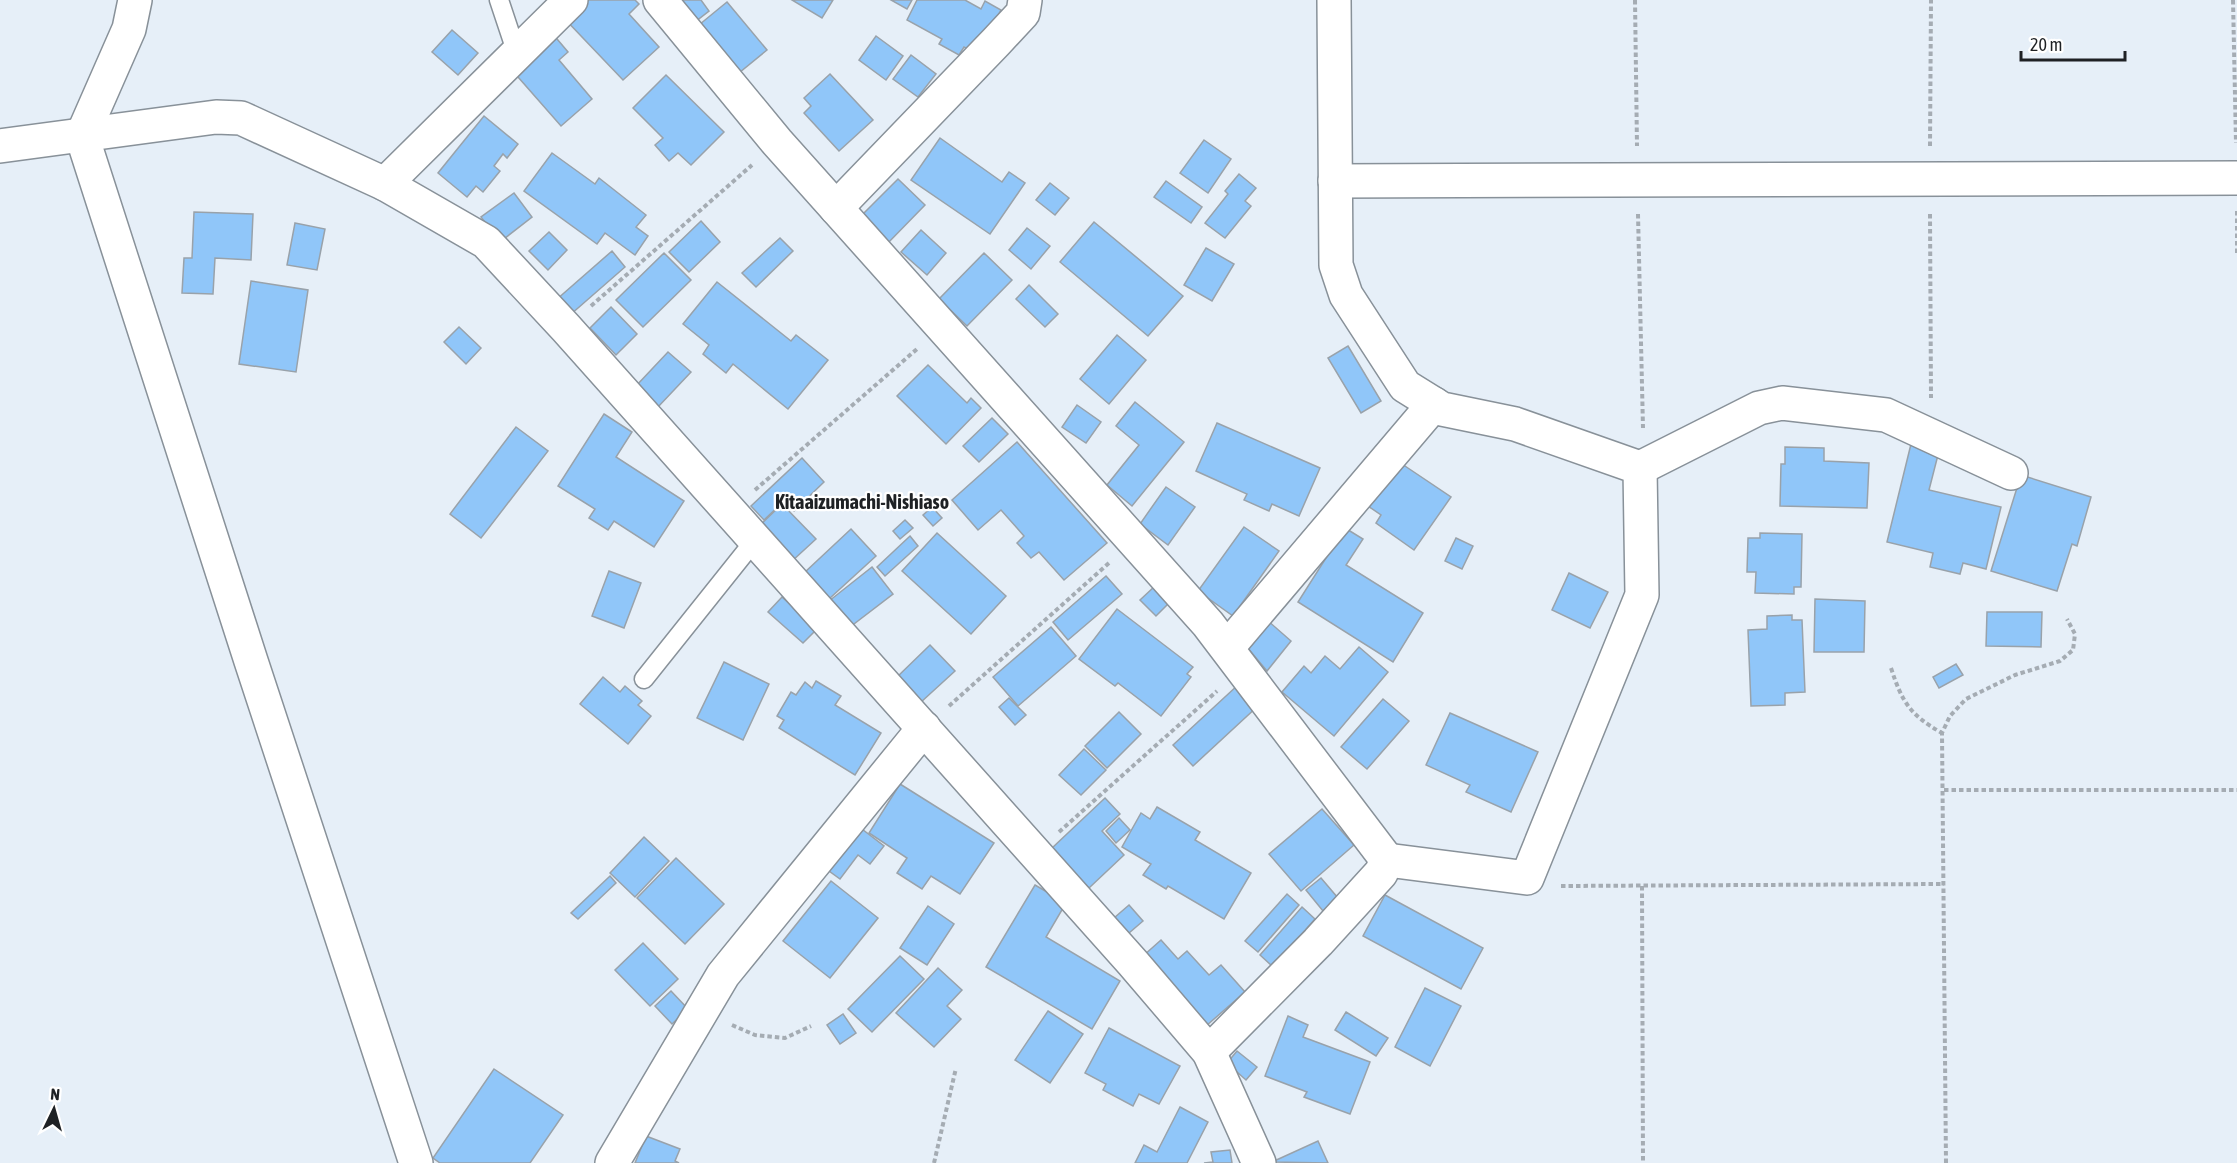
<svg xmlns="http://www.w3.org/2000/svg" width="2237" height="1163" viewBox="0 0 2237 1163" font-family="'Asap Condensed',sans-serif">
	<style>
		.building { fill: #90c6f9; stroke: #99a2aa; stroke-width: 1.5 }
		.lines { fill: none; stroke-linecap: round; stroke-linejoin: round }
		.service-casing { stroke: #889199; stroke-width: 21 }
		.minor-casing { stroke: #889199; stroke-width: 36 }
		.path { stroke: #a5acb3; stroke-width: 4; stroke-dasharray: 4.5 3; stroke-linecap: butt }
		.service { stroke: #fff; stroke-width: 18 }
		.minor { stroke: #fff; stroke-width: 33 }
		.labels { text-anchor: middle; stroke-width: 4.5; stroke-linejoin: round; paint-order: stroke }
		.quarter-label { font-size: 20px; font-weight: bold; fill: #1e2124; stroke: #fff }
	</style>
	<rect width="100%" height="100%" fill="#e6eff8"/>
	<g class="building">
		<path d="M 579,0 L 635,0 L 639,4 L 629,14 L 659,47 L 623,80 L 562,16 Z"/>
		<path d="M 681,0 L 701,0 L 709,11 L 691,25 Z"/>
		<path d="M 792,0 L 833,0 L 822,18 Z"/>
		<path d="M 891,0 L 912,0 L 907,9 Z"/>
		<path d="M 917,0 L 965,0 L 981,9 L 985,1 L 1001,10 L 977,54 L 964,47 L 959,55 L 939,44 L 942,39 L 907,20 Z"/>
		<path d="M 727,2 L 767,50 L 734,77 L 694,29 Z"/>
		<path d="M 452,30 L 478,53 L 458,75 L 432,52 Z"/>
		<path d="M 552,33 L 568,52 L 559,60 L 592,99 L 561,126 L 511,69 Z"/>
		<path d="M 876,36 L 903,56 L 886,80 L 859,60 Z"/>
		<path d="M 911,55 L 936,74 L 918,97 L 893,79 Z"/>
		<path d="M 830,74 L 873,120 L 839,151 L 804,113 L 811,106 L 804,98 Z"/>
		<path d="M 666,75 L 724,132 L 691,165 L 678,153 L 669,161 L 655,145 L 663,138 L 633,108 Z"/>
		<path d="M 484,116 L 518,144 L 507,158 L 503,154 L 494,166 L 500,171 L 483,192 L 476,186 L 467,197 L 438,173 Z"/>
		<path d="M 940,138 L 1002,182 L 1009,172 L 1025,183 L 990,234 L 911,180 Z"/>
		<path d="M 1204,140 L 1231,159 L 1208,193 L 1180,173 Z"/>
		<path d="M 552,153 L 595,184 L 599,178 L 646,215 L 636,227 L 648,236 L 635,255 L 605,233 L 597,244 L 524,191 Z"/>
		<path d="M 1239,174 L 1256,188 L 1245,201 L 1251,206 L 1225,238 L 1205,223 L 1228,194 L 1225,191 Z"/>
		<path d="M 898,179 L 925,205 L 887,244 L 860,217 Z"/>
		<path d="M 1166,181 L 1202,207 L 1191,223 L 1154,197 Z"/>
		<path d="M 1050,183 L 1069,198 L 1055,215 L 1036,200 Z"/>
		<path d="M 514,193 L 532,217 L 500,242 L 481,217 Z"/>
		<path d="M 194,212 L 253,214 L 251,260 L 215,258 L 213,294 L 182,293 L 184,258 L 192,258 Z"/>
		<path d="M 701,221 L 720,242 L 689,272 L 669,252 Z"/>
		<path d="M 1094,222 L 1183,296 L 1148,336 L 1060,262 Z"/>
		<path d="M 295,223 L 325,229 L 317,270 L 287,265 Z"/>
		<path d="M 1027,228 L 1050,246 L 1031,269 L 1009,250 Z"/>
		<path d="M 921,230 L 946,253 L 927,275 L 901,252 Z"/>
		<path d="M 549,232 L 567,250 L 548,270 L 529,251 Z"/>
		<path d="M 780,238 L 793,251 L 756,287 L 742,273 Z"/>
		<path d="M 1206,248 L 1234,264 L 1212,301 L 1184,285 Z"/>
		<path d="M 612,251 L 625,267 L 570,315 L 556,300 Z"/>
		<path d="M 664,253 L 691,280 L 643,327 L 616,300 Z"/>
		<path d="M 984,253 L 1012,280 L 967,326 L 939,299 Z"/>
		<path d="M 251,281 L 308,290 L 296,372 L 239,364 Z"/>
		<path d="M 717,282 L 791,341 L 796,335 L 828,360 L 788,409 L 733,364 L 726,373 L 703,354 L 709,345 L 683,324 Z"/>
		<path d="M 1029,285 L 1058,314 L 1045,327 L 1016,299 Z"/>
		<path d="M 611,307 L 637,334 L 616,355 L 590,328 Z"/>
		<path d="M 459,327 L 481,348 L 466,364 L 444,342 Z"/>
		<path d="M 1117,335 L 1146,360 L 1109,404 L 1080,379 Z"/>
		<path d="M 1348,346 L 1381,401 L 1361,413 L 1328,358 Z"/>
		<path d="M 668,352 L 691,372 L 658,407 L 636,386 Z"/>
		<path d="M 928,365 L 967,403 L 971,398 L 981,408 L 946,444 L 897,396 Z"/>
		<path d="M 1135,402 L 1184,442 L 1132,506 L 1107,485 L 1139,445 L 1116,426 Z"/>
		<path d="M 1077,405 L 1101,422 L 1086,443 L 1062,427 Z"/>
		<path d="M 604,414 L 632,432 L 616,457 L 684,501 L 654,547 L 614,521 L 608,530 L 589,518 L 595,509 L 558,486 Z"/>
		<path d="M 992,418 L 1008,434 L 979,462 L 963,446 Z"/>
		<path d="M 1217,423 L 1320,468 L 1299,516 L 1272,504 L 1269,511 L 1244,500 L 1247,494 L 1196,471 Z"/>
		<path d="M 516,427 L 548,451 L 481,538 L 450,514 Z"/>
		<path d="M 1017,442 L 1107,543 L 1064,580 L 1039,552 L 1031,558 L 1017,543 L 1024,536 L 1001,510 L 978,530 L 952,500 Z"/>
		<path d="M 1911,444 L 1939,451 L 1929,490 L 2001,507 L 1986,569 L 1963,563 L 1960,574 L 1930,567 L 1933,553 L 1887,542 Z"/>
		<path d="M 1785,447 L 1824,448 L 1824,461 L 1869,463 L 1867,508 L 1780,506 L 1781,464 L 1785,464 Z"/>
		<path d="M 802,458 L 824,482 L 794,511 L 784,501 L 764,520 L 751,506 Z"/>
		<path d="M 1399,462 L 1451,497 L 1414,550 L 1376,523 L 1381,515 L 1368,506 Z"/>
		<path d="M 2021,475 L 2091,497 L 2077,546 L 2072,544 L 2057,591 L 1991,571 Z"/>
		<path d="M 1166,487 L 1195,507 L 1168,545 L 1140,524 Z"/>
		<path d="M 782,504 L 816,539 L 791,562 L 758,527 Z"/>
		<path d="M 932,507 L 942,518 L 933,526 L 923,515 Z"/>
		<path d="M 905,520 L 913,528 L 900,539 L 893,531 Z"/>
		<path d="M 1244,527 L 1279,551 L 1233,616 L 1198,591 Z"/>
		<path d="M 1345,528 L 1363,539 L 1346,565 L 1423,613 L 1393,662 L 1298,602 Z"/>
		<path d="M 851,529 L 876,556 L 829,599 L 804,573 Z"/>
		<path d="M 937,533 L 1006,596 L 971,634 L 902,571 Z"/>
		<path d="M 1760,533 L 1802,534 L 1801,587 L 1794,587 L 1794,594 L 1755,593 L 1756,572 L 1747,572 L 1748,538 L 1760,538 Z"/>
		<path d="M 910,536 L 918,546 L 885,576 L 877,567 Z"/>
		<path d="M 1456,538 L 1473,546 L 1462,569 L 1445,561 Z"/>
		<path d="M 872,567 L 893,594 L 850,627 L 829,601 Z"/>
		<path d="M 609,571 L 641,583 L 624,628 L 592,616 Z"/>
		<path d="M 1569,573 L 1608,592 L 1590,628 L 1552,610 Z"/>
		<path d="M 1106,576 L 1122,594 L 1068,640 L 1053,622 Z"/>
		<path d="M 1155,586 L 1170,602 L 1156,616 L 1140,600 Z"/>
		<path d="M 782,597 L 817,629 L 803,643 L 768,612 Z"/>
		<path d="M 1815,599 L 1865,601 L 1864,652 L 1814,652 Z"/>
		<path d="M 1117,609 L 1193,667 L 1187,674 L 1191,677 L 1161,716 L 1118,683 L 1115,686 L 1079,659 Z"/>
		<path d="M 1987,612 L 2042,612 L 2041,647 L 1986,646 Z"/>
		<path d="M 1792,615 L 1792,620 L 1802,620 L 1805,692 L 1785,693 L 1785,705 L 1751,706 L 1748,630 L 1767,629 L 1767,616 Z"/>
		<path d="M 1267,620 L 1291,641 L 1267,671 L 1246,646 Z"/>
		<path d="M 1051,627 L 1076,656 L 1018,706 L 993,677 Z"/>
		<path d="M 930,645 L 955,671 L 920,703 L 896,678 Z"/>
		<path d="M 1359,647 L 1388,672 L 1334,736 L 1282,692 L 1304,666 L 1311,673 L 1325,656 L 1340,669 Z"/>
		<path d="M 724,662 L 769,684 L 743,740 L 697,718 Z"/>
		<path d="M 1956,664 L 1963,675 L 1939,688 L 1933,677 Z"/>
		<path d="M 603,677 L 620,692 L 625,686 L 642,701 L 638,705 L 651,716 L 628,744 L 580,704 Z"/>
		<path d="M 816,681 L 841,696 L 835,705 L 881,733 L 855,775 L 779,728 L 784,720 L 777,716 L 791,692 L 796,695 L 805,682 L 812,688 Z"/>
		<path d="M 1239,684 L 1259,705 L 1193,766 L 1173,745 Z"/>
		<path d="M 1009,698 L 1026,715 L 1015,725 L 999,707 Z"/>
		<path d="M 1383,699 L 1409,721 L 1367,769 L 1341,747 Z"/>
		<path d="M 1119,712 L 1141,734 L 1107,768 L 1085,746 Z"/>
		<path d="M 1450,713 L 1538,752 L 1511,812 L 1466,792 L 1470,785 L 1426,765 Z"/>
		<path d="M 1084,749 L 1106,770 L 1081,795 L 1059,775 Z"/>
		<path d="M 900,784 L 994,843 L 960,894 L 931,876 L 922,889 L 897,873 L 907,858 L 869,833 Z"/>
		<path d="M 1105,798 L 1120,814 L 1102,831 L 1124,855 L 1089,888 L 1051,849 Z"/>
		<path d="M 1157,807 L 1200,832 L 1195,840 L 1251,873 L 1224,919 L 1168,886 L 1166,889 L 1143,875 L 1151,864 L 1122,847 L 1141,813 L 1150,819 Z"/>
		<path d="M 1322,809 L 1354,845 L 1301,891 L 1269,854 Z"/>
		<path d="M 1119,818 L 1130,830 L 1116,843 L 1106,831 Z"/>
		<path d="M 858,826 L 884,846 L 870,864 L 858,855 L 840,879 L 825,868 Z"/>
		<path d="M 644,837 L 669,861 L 635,897 L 610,873 Z"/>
		<path d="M 676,858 L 724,904 L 685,944 L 637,898 Z"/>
		<path d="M 610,876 L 616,883 L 578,919 L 571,913 Z"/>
		<path d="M 1321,878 L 1338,898 L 1323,911 L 1306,890 Z"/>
		<path d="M 831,881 L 878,918 L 830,978 L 783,941 Z"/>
		<path d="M 1035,885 L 1066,903 L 1046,937 L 1120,981 L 1092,1029 L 986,967 Z"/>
		<path d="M 1287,894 L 1299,905 L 1258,952 L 1245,941 Z"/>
		<path d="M 1385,895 L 1483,948 L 1461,989 L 1363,936 Z"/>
		<path d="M 1129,905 L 1143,921 L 1129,933 L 1114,918 Z"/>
		<path d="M 928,906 L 954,924 L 927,965 L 900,948 Z"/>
		<path d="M 1302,907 L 1315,919 L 1273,967 L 1260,955 Z"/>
		<path d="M 1161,940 L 1178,959 L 1187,951 L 1209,975 L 1221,965 L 1245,992 L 1206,1026 L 1143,956 Z"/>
		<path d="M 643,943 L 678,979 L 650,1006 L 615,970 Z"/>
		<path d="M 900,956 L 924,979 L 872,1032 L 848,1009 Z"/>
		<path d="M 938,968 L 962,990 L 947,1006 L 961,1019 L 934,1047 L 896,1013 Z"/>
		<path d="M 1425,988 L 1461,1006 L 1430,1066 L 1395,1047 Z"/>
		<path d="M 671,991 L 688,1009 L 672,1024 L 655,1006 Z"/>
		<path d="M 1048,1011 L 1083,1034 L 1050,1083 L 1015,1060 Z"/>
		<path d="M 1346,1012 L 1388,1038 L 1376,1056 L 1335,1030 Z"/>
		<path d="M 843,1014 L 856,1033 L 840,1044 L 827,1025 Z"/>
		<path d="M 1288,1016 L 1308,1025 L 1303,1037 L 1370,1062 L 1350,1114 L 1304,1097 L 1307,1092 L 1265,1076 Z"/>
		<path d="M 1109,1028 L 1180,1066 L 1159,1104 L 1139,1094 L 1133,1106 L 1103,1090 L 1106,1084 L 1085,1073 Z"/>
		<path d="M 1237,1051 L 1257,1067 L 1246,1080 L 1227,1063 Z"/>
		<path d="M 494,1069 L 563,1115 L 530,1163 L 440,1163 L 433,1158 Z"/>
		<path d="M 1180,1107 L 1208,1122 L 1187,1163 L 1135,1163 L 1144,1145 L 1157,1152 Z"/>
		<path d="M 646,1136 L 680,1149 L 675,1161 L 679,1163 L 635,1163 Z"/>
		<path d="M 1318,1141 L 1328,1163 L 1272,1162 Z"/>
		<path d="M 1230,1150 L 1232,1163 L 1204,1163 L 1213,1162 L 1211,1152 Z"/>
	</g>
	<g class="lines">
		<g class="service-casing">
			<g id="service">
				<path d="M 499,0 L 517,54"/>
				<path d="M 644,679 L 755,540"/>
			</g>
		</g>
		<g class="minor-casing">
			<g id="minor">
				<path d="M 135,0 L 129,29 L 82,136 L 251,661 L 416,1163"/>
				<path d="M 660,0 L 777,142 L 1208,624 L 1387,860 L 1381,873 L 1318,942 L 1209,1052"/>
				<path d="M 1334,0 L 1336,265 L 1346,295 L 1405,386 L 1442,409 L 1515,424 L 1640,468 L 1642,595 L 1527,878 L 1387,860"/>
				<path d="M 0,146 L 216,117 L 241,118 L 385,184 L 486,242 L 566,328 L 1133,963 L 1209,1052 L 1259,1163"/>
				<path d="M 1335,181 L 2237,178"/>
				<path d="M 385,184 L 571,0"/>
				<path d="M 836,208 L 996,42 L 1023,13 L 1025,0"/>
				<path d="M 1640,468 L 1759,408 L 1782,403 L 1886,415 L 2011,473"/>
				<path d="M 1227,648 L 1434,404"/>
				<path d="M 612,1163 L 723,975 L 924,728"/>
			</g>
		</g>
		<g class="path">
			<path d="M 1635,0 L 1637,146"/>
			<path d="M 2233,0 L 2236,143"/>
			<path d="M 1930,146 L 1931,0"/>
			<path d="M 2237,211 L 2237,256"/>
			<path d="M 1638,214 L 1643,428"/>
			<path d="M 1930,214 L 1931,398"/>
			<path d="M 591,306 L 752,165"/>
			<path d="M 755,490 L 917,349"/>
			<path d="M 1891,668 C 1902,702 1910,715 1942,733"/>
			<path d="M 949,706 L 1109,563"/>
			<path d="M 1944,790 L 2237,790"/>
			<path d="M 1059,832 L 1217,691"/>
			<path d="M 1561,886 L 1944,884"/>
			<path d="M 1642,886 L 1643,1163"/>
			<path d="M 732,1025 L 755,1035 L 785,1038 L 811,1026"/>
			<path d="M 934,1163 L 956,1068"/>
			<path d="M 1946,1163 L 1942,733 L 1950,716 L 1966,699 L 2015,675 L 2060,661 L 2073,650 L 2075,634 L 2067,619"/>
		</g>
		<use href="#service" class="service"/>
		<use href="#minor" class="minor"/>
	</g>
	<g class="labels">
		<g class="quarter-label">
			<text x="862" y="509">Kitaaizumachi-Nishiaso</text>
		</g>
	</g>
	<g transform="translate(54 1109) rotate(5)" stroke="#ffffff" stroke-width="4.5" paint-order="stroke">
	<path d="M0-4.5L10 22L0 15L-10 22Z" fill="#1e2124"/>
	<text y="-9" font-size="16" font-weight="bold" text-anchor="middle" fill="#1e2124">N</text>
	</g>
	<path d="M2021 51v9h104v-9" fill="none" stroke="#1e2124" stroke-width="3"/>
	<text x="2030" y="51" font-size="18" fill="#1e2124" stroke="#ffffff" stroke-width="4.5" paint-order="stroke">20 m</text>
</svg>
